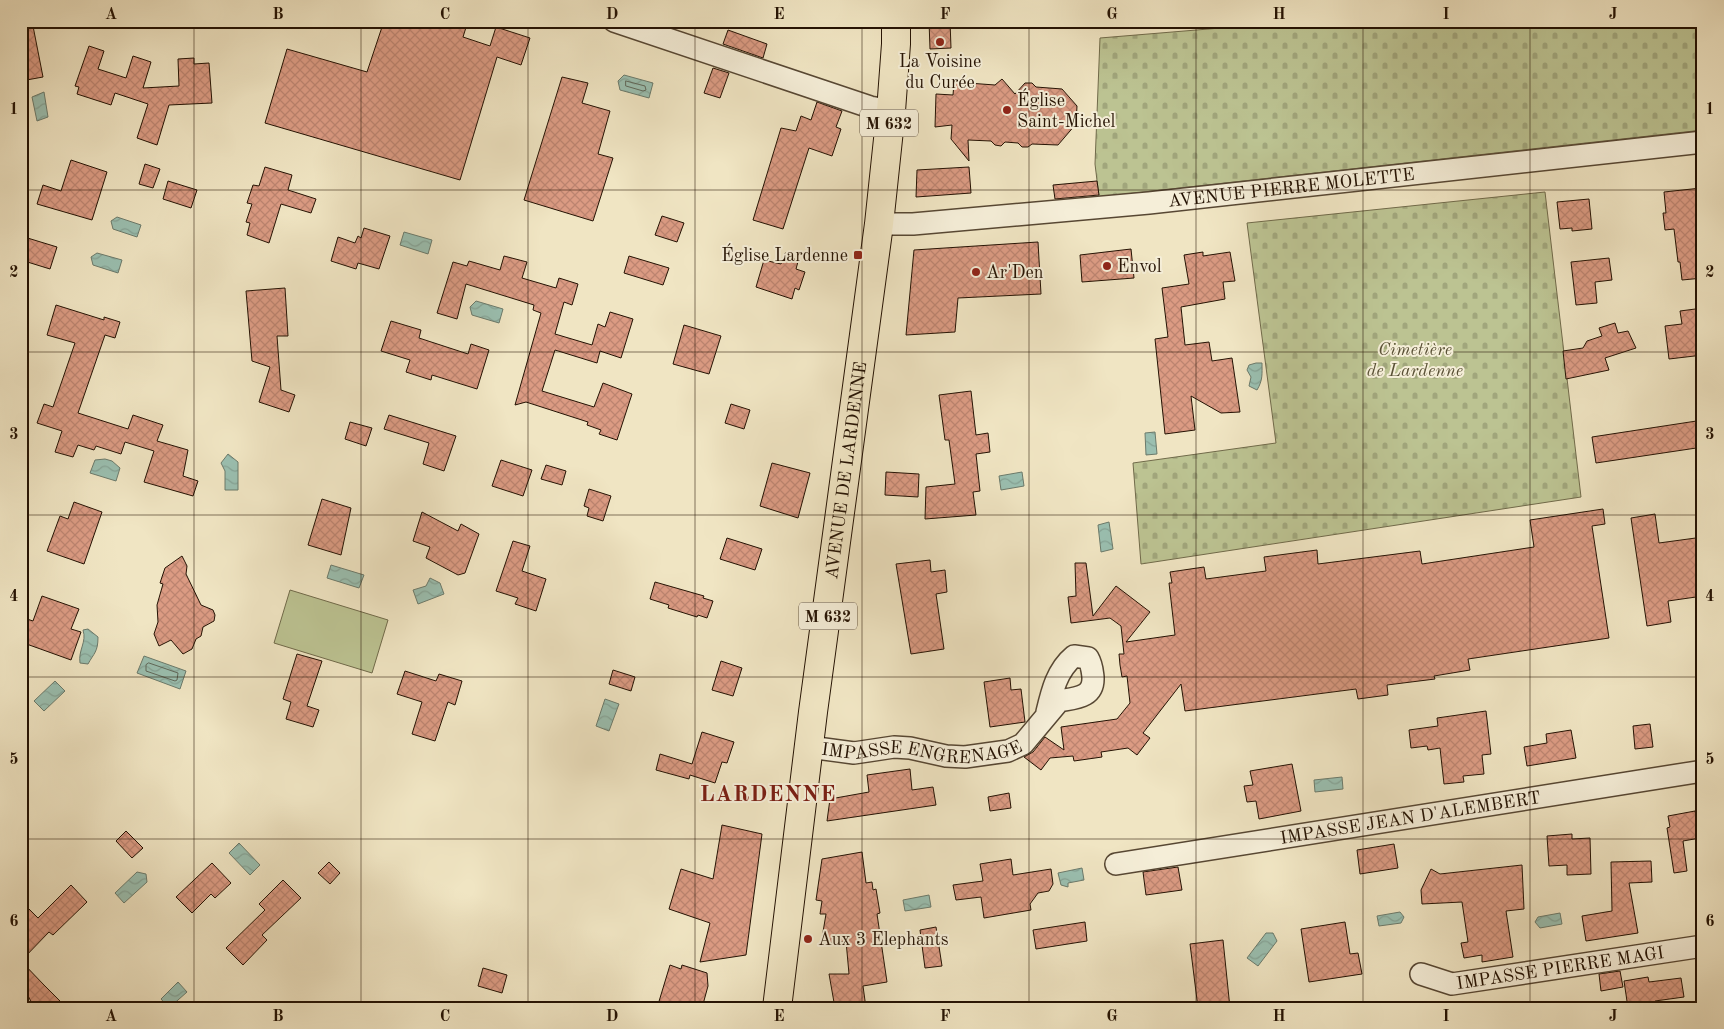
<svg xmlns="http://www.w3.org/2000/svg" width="1724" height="1029" viewBox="0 0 1724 1029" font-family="'Old Standard TT',serif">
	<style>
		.cemetery { fill: url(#cemetery-stones); stroke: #706a4a }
		.pitch { fill: #bcc392; stroke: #706a4a }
		.water { fill: url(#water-waves); stroke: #6b7a6b }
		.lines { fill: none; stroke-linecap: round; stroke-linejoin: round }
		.shore { stroke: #5f685a; stroke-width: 1 }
		.building { fill: url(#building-cross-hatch); stroke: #241203 }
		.street-casing { stroke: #574733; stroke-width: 24 }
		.primary-casing { stroke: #241203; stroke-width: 30 }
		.street { stroke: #f5eed8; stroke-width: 21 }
		.primary { stroke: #f0e5c3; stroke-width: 28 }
		.grid { fill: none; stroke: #241203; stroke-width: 1; stroke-opacity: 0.55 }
		.poi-dot { fill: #8f2418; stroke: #f5eed8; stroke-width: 2 }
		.labels { text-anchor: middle; stroke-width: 4; stroke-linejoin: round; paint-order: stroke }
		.shield { fill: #f5eed8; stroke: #635443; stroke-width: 1 }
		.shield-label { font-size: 16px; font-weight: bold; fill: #241203 }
		.poi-label { font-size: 18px; fill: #241203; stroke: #f5eed8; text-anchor: start }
		.street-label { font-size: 18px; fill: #241203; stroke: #f5eed8 }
		.park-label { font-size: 18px; font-style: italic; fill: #595035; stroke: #f5eed8 }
		.district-label { font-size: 22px; font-weight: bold; letter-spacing: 1px; fill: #7a1f14; stroke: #f5eed8 }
		.neatline { fill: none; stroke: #241203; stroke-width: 2 }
		.grid-label { font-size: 16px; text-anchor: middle; font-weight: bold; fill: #241203 }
	</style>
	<defs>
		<pattern id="cemetery-stones" width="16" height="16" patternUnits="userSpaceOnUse" patternTransform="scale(1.25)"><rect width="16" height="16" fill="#bcc392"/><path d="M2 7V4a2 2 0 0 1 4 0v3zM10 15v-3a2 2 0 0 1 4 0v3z" fill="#a1a67c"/></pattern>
		<pattern id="water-waves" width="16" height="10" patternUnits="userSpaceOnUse" patternTransform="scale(1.25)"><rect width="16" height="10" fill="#9abfb0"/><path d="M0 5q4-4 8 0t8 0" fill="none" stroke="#85a396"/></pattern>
		<pattern id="building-cross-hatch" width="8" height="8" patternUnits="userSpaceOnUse" patternTransform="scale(1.25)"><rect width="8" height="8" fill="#db9b83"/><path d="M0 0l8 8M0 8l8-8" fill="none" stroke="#bc8470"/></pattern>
	</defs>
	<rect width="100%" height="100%" fill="#f0e5c3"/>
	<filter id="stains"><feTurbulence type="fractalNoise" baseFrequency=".004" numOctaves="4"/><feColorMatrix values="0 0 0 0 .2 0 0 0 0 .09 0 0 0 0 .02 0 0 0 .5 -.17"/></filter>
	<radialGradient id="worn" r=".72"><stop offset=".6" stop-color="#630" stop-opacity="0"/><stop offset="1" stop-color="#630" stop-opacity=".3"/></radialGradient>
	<g class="cemetery">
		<path d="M 1305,21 L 1703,21 L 1703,130 L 1099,197 L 1095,164 L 1100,38 Z"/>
		<path d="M 1545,192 L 1581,497 L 1141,564 L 1133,463 L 1276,443 L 1247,223 Z"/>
	</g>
	<path class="pitch" d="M 290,590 L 388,620 L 372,673 L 274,643 Z"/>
	<g class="water">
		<path d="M 624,75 L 653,83 L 649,98 L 620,90 L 618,81 Z"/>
		<path d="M 44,92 L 48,117 L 37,121 L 32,97 Z"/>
		<path d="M 117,217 L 141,225 L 137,237 L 113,229 L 111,221 Z"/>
		<path d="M 404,232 L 432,240 L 428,254 L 400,245 Z"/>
		<path d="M 97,253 L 122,260 L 118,273 L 93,265 L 91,257 Z"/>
		<path d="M 476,301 L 503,309 L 499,323 L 472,315 L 470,307 Z"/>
		<path d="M 1256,363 L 1262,363 C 1262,374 1263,380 1257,390 L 1249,386 L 1251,377 L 1247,370 L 1249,365 Z"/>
		<path d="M 1155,432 L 1157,454 L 1146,455 L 1145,433 Z"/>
		<path d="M 228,454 L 238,462 L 238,490 L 225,490 L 225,471 L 221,463 Z"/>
		<path d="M 105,459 L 112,461 L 120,468 L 116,481 L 90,473 L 95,460 Z"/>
		<path d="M 1022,472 L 1024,486 L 1001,490 L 999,476 Z"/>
		<path d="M 1109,522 L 1113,549 L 1101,552 L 1098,525 Z"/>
		<path d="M 331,565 L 364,575 L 359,588 L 327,578 Z"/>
		<path d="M 430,578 L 440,583 L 444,594 L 418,604 L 413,590 L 426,586 Z"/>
		<path d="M 88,629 L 98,637 C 98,652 94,653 88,664 L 80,663 C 78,650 87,642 83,630 Z"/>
		<path d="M 144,656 L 186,671 L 180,689 L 137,673 Z"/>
		<path d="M 55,681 L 65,691 L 44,711 L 34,701 Z"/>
		<path d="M 605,699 L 619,704 L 609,731 L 596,726 Z"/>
		<path d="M 1342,777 L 1343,789 L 1315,792 L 1314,780 Z"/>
		<path d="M 239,843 L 260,865 L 250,875 L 229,853 Z"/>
		<path d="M 1082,868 L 1084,880 L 1068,883 L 1068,887 L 1061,885 L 1058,873 Z"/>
		<path d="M 137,872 L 146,874 L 147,882 L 124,903 L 115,893 Z"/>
		<path d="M 929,895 L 931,907 L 905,911 L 903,900 Z"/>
		<path d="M 1400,912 L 1404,917 L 1401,923 L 1379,926 L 1377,916 Z"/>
		<path d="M 1560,913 L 1562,924 L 1540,928 L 1535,922 L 1538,917 Z"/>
		<path d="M 1266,933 L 1273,933 L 1277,941 L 1258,966 L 1247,958 Z"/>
		<path d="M 178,982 L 187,992 L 169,1008 L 161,999 Z"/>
	</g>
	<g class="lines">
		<g class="shore">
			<path d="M 626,81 L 645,86 L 646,90 L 643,91 L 626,86 Z"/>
			<path d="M 149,663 L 178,673 L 177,680 L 175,681 L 146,671 L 146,665 Z"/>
		</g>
	</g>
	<g class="building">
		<path d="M 21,21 L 32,21 L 43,77 L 21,81 Z"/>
		<path d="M 384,21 L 468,21 L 463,37 L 490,46 L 496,27 L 530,38 L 521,65 L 497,57 L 460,180 L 265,123 L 287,49 L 367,72 Z"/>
		<path d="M 929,21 L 950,21 L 951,48 L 930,49 Z"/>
		<path d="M 728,30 L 767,44 L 763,58 L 723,44 Z"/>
		<path d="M 89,46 L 104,51 L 98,69 L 126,78 L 133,56 L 151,62 L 143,88 L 179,86 L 178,59 L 194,58 L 194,64 L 209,63 L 212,103 L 169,105 L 157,145 L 137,138 L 148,104 L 115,93 L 111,105 L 77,94 L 79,87 L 75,86 Z"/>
		<path d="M 713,68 L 729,73 L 720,98 L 704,93 Z"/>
		<path d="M 562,77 L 588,83 L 582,103 L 610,111 L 598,154 L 613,158 L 593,221 L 524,200 Z"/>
		<path d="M 958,79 L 964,79 L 968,83 L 995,85 L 1002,79 L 1015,94 L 1025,83 L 1032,83 L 1036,87 L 1062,89 L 1077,106 L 1076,124 L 1058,145 L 1032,144 L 1028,147 L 1022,147 L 1018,143 L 1005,142 L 1001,146 L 995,145 L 991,141 L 968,140 L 969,161 L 951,139 L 952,125 L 935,127 L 936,94 L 953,95 L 954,83 Z"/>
		<path d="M 817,102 L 842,111 L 836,127 L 841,129 L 832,156 L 809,148 L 783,229 L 753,220 L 781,128 L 796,131 L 801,116 L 811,120 Z"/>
		<path d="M 71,160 L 107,172 L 92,220 L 37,204 L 43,185 L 61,191 Z"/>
		<path d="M 145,164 L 160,169 L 153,188 L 139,184 Z"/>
		<path d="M 265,167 L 292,175 L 288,190 L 316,199 L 311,213 L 281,204 L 269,243 L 247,235 L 250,223 L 246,222 L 252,204 L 247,203 L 253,185 L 259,186 Z"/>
		<path d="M 969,167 L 971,193 L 916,197 L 917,170 Z"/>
		<path d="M 168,181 L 197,190 L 191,208 L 163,199 Z"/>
		<path d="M 1097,181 L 1099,195 L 1055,199 L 1053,185 Z"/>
		<path d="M 1701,188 L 1703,195 L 1703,278 L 1682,280 L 1680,262 L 1678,262 L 1674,229 L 1665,230 L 1663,213 L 1666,213 L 1664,192 Z"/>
		<path d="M 1589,199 L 1592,229 L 1572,231 L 1572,228 L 1560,229 L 1557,202 Z"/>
		<path d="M 662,216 L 684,223 L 677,242 L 655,235 Z"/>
		<path d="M 364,228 L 390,236 L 379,269 L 358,263 L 356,269 L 331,261 L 338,237 L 355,243 L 358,236 L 361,238 Z"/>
		<path d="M 21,236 L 57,247 L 50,269 L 21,260 Z"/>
		<path d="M 1038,242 L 1041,294 L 958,298 L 955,332 L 906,335 L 914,250 Z"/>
		<path d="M 1131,249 L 1134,278 L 1082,282 L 1080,255 Z"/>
		<path d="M 1203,252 L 1203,256 L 1230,252 L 1235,281 L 1223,282 L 1225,299 L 1181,307 L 1185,345 L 1209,342 L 1212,361 L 1232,358 L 1240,412 L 1221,413 L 1191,396 L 1195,430 L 1165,434 L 1155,339 L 1168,337 L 1162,288 L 1189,284 L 1184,255 Z"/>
		<path d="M 785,253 L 799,258 L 796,269 L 805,272 L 799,290 L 795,288 L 792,299 L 756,287 L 764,260 L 781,264 Z"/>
		<path d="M 504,256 L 527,262 L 522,278 L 556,288 L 559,278 L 578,284 L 572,305 L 564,302 L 555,334 L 592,345 L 598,324 L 605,327 L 610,312 L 633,319 L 621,358 L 600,351 L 597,363 L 555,350 L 542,391 L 594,407 L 603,383 L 632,394 L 617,440 L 599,434 L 601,430 L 587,425 L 588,422 L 526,402 L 515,405 L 541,313 L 533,310 L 534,305 L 466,284 L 457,319 L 437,313 L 453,262 L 467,266 L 469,261 L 500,270 Z"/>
		<path d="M 629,256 L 669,268 L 663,285 L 624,273 Z"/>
		<path d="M 1609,258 L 1612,280 L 1595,282 L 1597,303 L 1576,305 L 1571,262 Z"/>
		<path d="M 285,288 L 288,336 L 277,336 L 281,390 L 295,395 L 289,412 L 259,402 L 270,367 L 252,361 L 246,291 Z"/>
		<path d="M 56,305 L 104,320 L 104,317 L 120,322 L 115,338 L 105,335 L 78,413 L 128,429 L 133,415 L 163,425 L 157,441 L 188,450 L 183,476 L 198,481 L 193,496 L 144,482 L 154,451 L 125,442 L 121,454 L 96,446 L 94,450 L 78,445 L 73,457 L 55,452 L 62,431 L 37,423 L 44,404 L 53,407 L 75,343 L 47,335 Z"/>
		<path d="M 1703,308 L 1703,355 L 1669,359 L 1665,326 L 1682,324 L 1680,311 Z"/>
		<path d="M 391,321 L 421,330 L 419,338 L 468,354 L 471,344 L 489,350 L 477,389 L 432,375 L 431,380 L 406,372 L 410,360 L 381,351 Z"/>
		<path d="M 1615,323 L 1618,333 L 1628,331 L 1636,348 L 1605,358 L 1609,370 L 1566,379 L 1563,351 L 1583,348 L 1587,341 L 1602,336 L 1599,328 Z"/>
		<path d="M 684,325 L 721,336 L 709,374 L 673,364 Z"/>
		<path d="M 971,391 L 976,435 L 988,433 L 990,452 L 976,454 L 980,491 L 973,492 L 976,515 L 925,519 L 926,487 L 955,484 L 949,440 L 945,440 L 939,395 Z"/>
		<path d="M 731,404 L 750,410 L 744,429 L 725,423 Z"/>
		<path d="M 389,415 L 456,436 L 444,471 L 423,464 L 429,443 L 384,429 Z"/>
		<path d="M 1703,420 L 1703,447 L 1596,463 L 1592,437 Z"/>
		<path d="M 350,422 L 372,428 L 366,446 L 345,439 Z"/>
		<path d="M 501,460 L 532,470 L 523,496 L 492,486 Z"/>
		<path d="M 772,463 L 810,473 L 798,518 L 760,506 Z"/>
		<path d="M 546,465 L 566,471 L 562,485 L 541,479 Z"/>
		<path d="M 886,472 L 919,474 L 918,497 L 885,495 Z"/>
		<path d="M 589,489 L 611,496 L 603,521 L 587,516 L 589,508 L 584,506 Z"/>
		<path d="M 322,499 L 351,508 L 341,555 L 308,545 Z"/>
		<path d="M 74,502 L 102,512 L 84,564 L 47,551 L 60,516 L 68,519 Z"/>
		<path d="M 1603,509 L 1605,524 L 1592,526 L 1609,638 L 1468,659 L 1470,670 L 1434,676 L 1435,679 L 1387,685 L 1388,695 L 1358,699 L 1356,689 L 1185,711 L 1181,684 L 1143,733 L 1150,738 L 1137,755 L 1128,748 L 1101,752 L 1102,757 L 1074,761 L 1073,756 L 1050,758 L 1041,770 L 1024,757 L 1033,752 L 1045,737 L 1064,750 L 1061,727 L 1117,719 L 1130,703 L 1127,676 L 1122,677 L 1120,665 L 1119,654 L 1124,654 L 1121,626 L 1110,618 L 1071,623 L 1068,597 L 1076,596 L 1075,563 L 1086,563 L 1093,616 L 1116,586 L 1150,612 L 1126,642 L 1175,635 L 1169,583 L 1172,583 L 1170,572 L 1204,567 L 1206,579 L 1266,571 L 1264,557 L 1317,550 L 1318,564 L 1420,551 L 1422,564 L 1534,547 L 1530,520 Z"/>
		<path d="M 422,512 L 458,531 L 461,524 L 479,534 L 465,573 L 458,575 L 426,558 L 430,547 L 413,541 Z"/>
		<path d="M 1655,514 L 1659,543 L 1703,537 L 1703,596 L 1668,601 L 1671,622 L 1647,626 L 1631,518 Z"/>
		<path d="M 727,538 L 762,549 L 755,570 L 720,559 Z"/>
		<path d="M 513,541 L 530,546 L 522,571 L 546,579 L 536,611 L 515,604 L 518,598 L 496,591 Z"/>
		<path d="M 182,556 L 187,566 L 186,574 L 201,605 L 213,610 L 215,615 L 214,621 L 203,627 L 201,636 L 196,639 L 192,649 L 183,654 L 171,640 L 159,646 L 154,634 L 158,622 L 157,605 L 163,584 L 160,583 L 165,568 Z"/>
		<path d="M 930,560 L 931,572 L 945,570 L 947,592 L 936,594 L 944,649 L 911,654 L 896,564 Z"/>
		<path d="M 655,582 L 704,596 L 703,598 L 713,601 L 707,618 L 698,615 L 697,617 L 668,608 L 669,605 L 650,599 Z"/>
		<path d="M 42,596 L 79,609 L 71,629 L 81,632 L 71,660 L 21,642 L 21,634 L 27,619 L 33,621 Z"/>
		<path d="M 297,654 L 322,661 L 307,706 L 319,710 L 313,727 L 286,719 L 291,702 L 283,699 Z"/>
		<path d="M 721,661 L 742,668 L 733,696 L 712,690 Z"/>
		<path d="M 613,670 L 635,677 L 631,691 L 609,684 Z"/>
		<path d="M 405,671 L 436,681 L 439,674 L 462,681 L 455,705 L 448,702 L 435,741 L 412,734 L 422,702 L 397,694 Z"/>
		<path d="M 1010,678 L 1011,690 L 1021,689 L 1025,722 L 990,727 L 984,682 Z"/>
		<path d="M 1486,711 L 1491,754 L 1482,755 L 1484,774 L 1463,776 L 1464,782 L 1444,784 L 1440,748 L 1428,750 L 1427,746 L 1411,748 L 1409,730 L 1438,726 L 1437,718 Z"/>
		<path d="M 1650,724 L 1653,747 L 1635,749 L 1633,726 Z"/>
		<path d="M 1571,730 L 1576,758 L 1527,766 L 1524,747 L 1547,743 L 1546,734 Z"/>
		<path d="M 702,732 L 734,742 L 727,763 L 722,762 L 715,783 L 690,775 L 689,779 L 656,770 L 660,754 L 692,764 Z"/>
		<path d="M 1292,764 L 1301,811 L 1259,819 L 1256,801 L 1247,802 L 1244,786 L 1253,785 L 1250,771 Z"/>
		<path d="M 910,769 L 912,790 L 933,787 L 936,805 L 827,821 L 830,799 L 869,792 L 867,775 Z"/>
		<path d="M 1009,793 L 1011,808 L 990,811 L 988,797 Z"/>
		<path d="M 1695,811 L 1700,838 L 1683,841 L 1687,871 L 1674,873 L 1667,828 L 1670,827 L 1668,816 Z"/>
		<path d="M 722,825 L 762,834 L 746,955 L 700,962 L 710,923 L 669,909 L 681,869 L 713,879 Z"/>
		<path d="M 126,831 L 143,848 L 132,858 L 116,841 Z"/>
		<path d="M 1572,834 L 1572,839 L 1590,838 L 1591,874 L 1567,875 L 1567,865 L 1549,866 L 1547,836 Z"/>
		<path d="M 1394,844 L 1398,868 L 1360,874 L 1357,850 Z"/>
		<path d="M 862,852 L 866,883 L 872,882 L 873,890 L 876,889 L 880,913 L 877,914 L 887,982 L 863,986 L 866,1008 L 835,1008 L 829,974 L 849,974 L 846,941 L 821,944 L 826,914 L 820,914 L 822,901 L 816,900 L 822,859 Z"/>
		<path d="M 1011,859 L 1013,875 L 1051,869 L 1053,884 L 1049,891 L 1038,893 L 1030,904 L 1031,910 L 984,918 L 981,897 L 956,900 L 953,885 L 983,881 L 980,864 Z"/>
		<path d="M 1651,861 L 1652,882 L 1629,883 L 1638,933 L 1586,941 L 1582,916 L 1612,911 L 1611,862 Z"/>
		<path d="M 329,862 L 340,873 L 330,884 L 318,873 Z"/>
		<path d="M 212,863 L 231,883 L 215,898 L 211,894 L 192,913 L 176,897 Z"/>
		<path d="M 1522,865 L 1524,909 L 1506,911 L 1513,957 L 1482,962 L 1482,955 L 1464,958 L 1461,943 L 1468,942 L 1462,902 L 1422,904 L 1421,890 L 1431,869 L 1440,874 Z"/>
		<path d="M 1178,867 L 1182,890 L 1146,895 L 1143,872 Z"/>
		<path d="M 283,880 L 301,898 L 262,935 L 267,940 L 243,965 L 226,948 L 265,910 L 259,904 Z"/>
		<path d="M 71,885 L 87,902 L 53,935 L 49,932 L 21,961 L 21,901 L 38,918 Z"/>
		<path d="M 1085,922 L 1087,941 L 1036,949 L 1033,930 Z"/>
		<path d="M 1345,922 L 1350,954 L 1358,953 L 1362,974 L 1309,982 L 1301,929 Z"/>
		<path d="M 936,927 L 942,966 L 925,968 L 920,930 Z"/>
		<path d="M 1223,940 L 1230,1008 L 1198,1008 L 1190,944 Z"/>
		<path d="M 21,961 L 44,985 L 67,1008 L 34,1008 L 21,981 Z"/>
		<path d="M 670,965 L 681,969 L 682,965 L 707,973 L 708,986 L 702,1008 L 657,1008 Z"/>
		<path d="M 483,968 L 507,975 L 502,993 L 478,986 Z"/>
		<path d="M 1620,971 L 1623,987 L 1601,991 L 1599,974 Z"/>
		<path d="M 1648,977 L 1649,982 L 1681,978 L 1684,997 L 1655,1001 L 1656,1008 L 1628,1008 L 1624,981 Z"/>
	</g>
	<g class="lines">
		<g class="street-casing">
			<g id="street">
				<path d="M 614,21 L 870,107 L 891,111"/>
				<path id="s1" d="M 879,224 L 913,224 L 1149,203 L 1703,142"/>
				<path id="s2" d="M 809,747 L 854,753 L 894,747 L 910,748 L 946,756 L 965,757 L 1008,751 L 1023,744 L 1059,701 C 1075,698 1094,698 1093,677 C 1092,669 1092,665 1088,658 L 1074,656 C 1057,670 1052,691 1047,712"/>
				<path id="s3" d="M 1116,864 L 1703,771"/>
				<path id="s4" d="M 1421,974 L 1452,984 L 1703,946"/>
			</g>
		</g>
		<g class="primary-casing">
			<g id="primary">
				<path id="s5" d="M 777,1008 L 813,712 L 879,224 L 891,111 L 896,44 L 896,21"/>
			</g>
		</g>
		<use href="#street" class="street"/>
		<use href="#primary" class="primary"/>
	</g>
	<path class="grid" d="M 194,21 L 194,1008M 361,21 L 361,1008M 528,21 L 528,1008M 695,21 L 695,1008M 862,21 L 862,1008M 1029,21 L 1029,1008M 1196,21 L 1196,1008M 1363,21 L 1363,1008M 1530,21 L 1530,1008M 21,190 L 1703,190M 21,352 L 1703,352M 21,515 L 1703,515M 21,677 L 1703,677M 21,839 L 1703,839"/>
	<g class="poi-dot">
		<circle cx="940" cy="42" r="5"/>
		<circle cx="1007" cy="110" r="5"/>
		<rect x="853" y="250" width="10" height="10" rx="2.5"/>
		<circle cx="1107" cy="266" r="5"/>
		<circle cx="976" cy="272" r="5"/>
		<circle cx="808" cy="939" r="5"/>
	</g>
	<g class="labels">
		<g class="shield">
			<rect x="860" y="109.5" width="58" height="27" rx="4"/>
			<rect x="799" y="602.5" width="58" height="27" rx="4"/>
		</g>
		<g class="shield-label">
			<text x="889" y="129">M 632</text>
			<text x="828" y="622">M 632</text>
		</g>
		<g class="poi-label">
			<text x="940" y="67" text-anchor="middle">La Voisine<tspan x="940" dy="21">du Curée</tspan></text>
			<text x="1017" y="106">Église<tspan x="1017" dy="21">Saint-Michel</tspan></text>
			<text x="848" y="261" text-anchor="end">Église Lardenne</text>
			<text x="1117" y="272">Envol</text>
			<text x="986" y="278">Ar'Den</text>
			<text x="818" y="945">Aux 3 Elephants</text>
		</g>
		<g class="street-label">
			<text dy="6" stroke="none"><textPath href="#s1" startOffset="414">AVENUE PIERRE MOLETTE</textPath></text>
			<text dy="6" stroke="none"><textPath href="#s5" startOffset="542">AVENUE DE LARDENNE</textPath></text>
			<text dy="6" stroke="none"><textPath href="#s2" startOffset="114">IMPASSE ENGRENAGE</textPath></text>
			<text dy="6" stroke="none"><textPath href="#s3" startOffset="298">IMPASSE JEAN D'ALEMBERT</textPath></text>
			<text dy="6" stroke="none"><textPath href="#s4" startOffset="142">IMPASSE PIERRE MAGI</textPath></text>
		</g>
		<g class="park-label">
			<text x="1415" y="355">Cimetière<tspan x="1415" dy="21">de Lardenne</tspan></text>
		</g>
		<g class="district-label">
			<text x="768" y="801">LARDENNE</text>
		</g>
	</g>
	<rect width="1724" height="1029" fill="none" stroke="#f0e5c3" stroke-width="55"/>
	<rect x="28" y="28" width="1668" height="974" class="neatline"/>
	<g class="grid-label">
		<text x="111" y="19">A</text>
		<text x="278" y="19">B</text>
		<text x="445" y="19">C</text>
		<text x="612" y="19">D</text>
		<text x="779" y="19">E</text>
		<text x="945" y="19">F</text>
		<text x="1112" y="19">G</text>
		<text x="1279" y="19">H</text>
		<text x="1446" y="19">I</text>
		<text x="1613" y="19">J</text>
		<text x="14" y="114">1</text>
		<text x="1710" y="114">1</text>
		<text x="14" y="277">2</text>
		<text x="1710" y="277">2</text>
		<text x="14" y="439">3</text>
		<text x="1710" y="439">3</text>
		<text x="14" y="601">4</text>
		<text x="1710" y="601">4</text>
		<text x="14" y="764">5</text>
		<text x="1710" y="764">5</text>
		<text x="14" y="926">6</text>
		<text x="1710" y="926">6</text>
		<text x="111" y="1021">A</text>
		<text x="278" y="1021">B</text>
		<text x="445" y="1021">C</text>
		<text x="612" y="1021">D</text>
		<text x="779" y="1021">E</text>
		<text x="945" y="1021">F</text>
		<text x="1112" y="1021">G</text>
		<text x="1279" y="1021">H</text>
		<text x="1446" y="1021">I</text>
		<text x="1613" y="1021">J</text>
	</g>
	<rect width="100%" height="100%" filter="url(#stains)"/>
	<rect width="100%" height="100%" fill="url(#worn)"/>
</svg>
